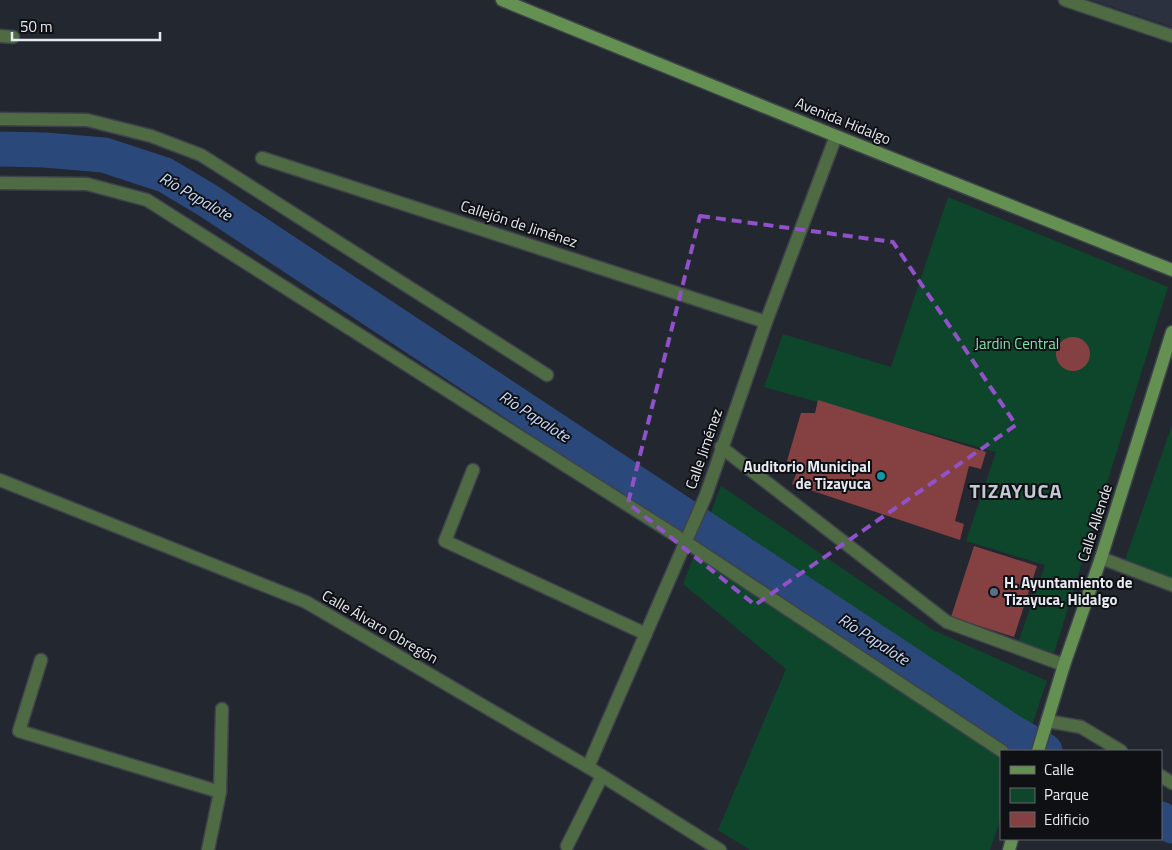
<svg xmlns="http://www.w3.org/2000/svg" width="1172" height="850" viewBox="0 0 1172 850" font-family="'Titillium Web',sans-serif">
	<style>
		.built { fill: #2b313f }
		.green { fill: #0e462c }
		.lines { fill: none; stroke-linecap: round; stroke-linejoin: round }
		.river { stroke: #2b487b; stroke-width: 35 }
		.building { fill: #854142 }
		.street-casing { stroke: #3e424b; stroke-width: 15 }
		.secondary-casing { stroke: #3e424b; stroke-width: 15 }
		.street { stroke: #4f6b44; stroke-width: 12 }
		.secondary { stroke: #649151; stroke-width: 12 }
		.marked { fill: none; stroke: #9152c9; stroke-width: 4; stroke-dasharray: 10 6; stroke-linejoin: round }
		.culture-dot { fill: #0f9aa8; stroke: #0e1014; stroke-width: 2 }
		.service-dot { fill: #5c6f8a; stroke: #0e1014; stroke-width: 2 }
		.labels { text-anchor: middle; stroke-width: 4; stroke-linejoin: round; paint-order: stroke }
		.street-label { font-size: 15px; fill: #e7eaf0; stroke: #0e1014 }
		.park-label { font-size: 15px; fill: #7fe4ad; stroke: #0e1014 }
		.poi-label { font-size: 15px; font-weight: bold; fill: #e7eaf0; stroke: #0e1014; text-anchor: end }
		.water-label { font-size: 16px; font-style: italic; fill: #c9dcfd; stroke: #0e1014 }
		.district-label { font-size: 20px; font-weight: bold; letter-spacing: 1px; fill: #c3c9d4; stroke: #0e1014 }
	</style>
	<rect width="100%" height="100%" fill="#232730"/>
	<path class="built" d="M 1091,0 L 1172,0 L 1172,27 Z"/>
	<g class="green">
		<path d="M 948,197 L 1168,287 L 1054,653 L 1018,643 L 1045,565 L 966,541 L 996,452 L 764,387 L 783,334 L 891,367 Z"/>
		<path d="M 1172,425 L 1172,583 L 1123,566 Z"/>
		<path d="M 721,486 L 933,630 L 1047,681 L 1023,751 L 1001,751 L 1001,818 L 990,850 L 750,850 L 718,830 L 786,669 L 683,584 Z"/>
	</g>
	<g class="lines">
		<g class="river">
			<path d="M 0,149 L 45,150 L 104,155 L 165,175 L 207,200 L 1012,732 L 1045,751"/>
			<path d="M 1161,819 L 1172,826"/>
		</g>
	</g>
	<g class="building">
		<circle cx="1073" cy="354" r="17"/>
		<path d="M 818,400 L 986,452 L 981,469 L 969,466 L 955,521 L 964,524 L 960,540 L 792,484 L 800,465 L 787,461 L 801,413 L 815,413 Z"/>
		<path d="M 974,546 L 1037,566 L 1014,637 L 951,617 Z"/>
	</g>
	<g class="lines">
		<g class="street-casing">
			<g id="street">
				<path d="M 1065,0 L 1172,36"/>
				<path d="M 0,36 L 13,37"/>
				<path d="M 0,119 L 87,120 L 151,136 L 201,155 L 547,375"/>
				<path d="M 262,158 L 766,322"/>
				<path d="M 0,183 L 87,184 L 147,200 L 686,542 L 1002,751"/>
				<path d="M 721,447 L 947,622 L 1064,665"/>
				<path d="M 473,470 L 445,541 L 646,634"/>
				<path d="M 0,480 L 306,602 L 588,767 L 720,850"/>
				<path d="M 1101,558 L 1172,585"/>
				<path d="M 41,660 L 19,731 L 220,792"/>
				<path d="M 1047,721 L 1081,727 L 1121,751"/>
				<path d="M 588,767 L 706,495 L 766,322 L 836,136"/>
				<path d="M 1161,776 L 1172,783"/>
				<path d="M 567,846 L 602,776"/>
				<path d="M 208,850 L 220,792 L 222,709"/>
			</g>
		</g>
		<g class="secondary-casing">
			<g id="secondary">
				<path d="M 502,0 L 836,136 L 1172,270"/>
				<path d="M 1038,751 L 1064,665 L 1101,558 L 1172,332"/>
				<path d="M 1009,850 L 1012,839"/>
			</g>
		</g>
		<use href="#street" class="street"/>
		<use href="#secondary" class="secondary"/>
	</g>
	<path class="marked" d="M 700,216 L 893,242 L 1016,425 L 755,605 L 628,503 Z"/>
	<circle class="culture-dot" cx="881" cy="476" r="5"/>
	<circle class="service-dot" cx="994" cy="592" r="5"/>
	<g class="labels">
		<g class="street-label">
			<text transform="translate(843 121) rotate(22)" y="5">Avenida Hidalgo</text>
			<text transform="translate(519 224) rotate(18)" y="5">Callejón de Jiménez</text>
			<text transform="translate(704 449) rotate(-71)" y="5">Calle Jiménez</text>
			<text transform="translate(1095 523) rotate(-72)" y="5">Calle Allende</text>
			<text transform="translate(380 627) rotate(30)" y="5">Calle Álvaro Obregón</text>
		</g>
		<g class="park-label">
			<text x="1017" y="349">Jardin Central</text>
		</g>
		<g class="poi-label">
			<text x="871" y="472">Auditorio Municipal<tspan x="871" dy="17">de Tizayuca</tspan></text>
			<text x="1004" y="588" text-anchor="start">H. Ayuntamiento de<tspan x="1004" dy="17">Tizayuca, Hidalgo</tspan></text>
		</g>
		<g class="water-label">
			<text transform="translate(196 196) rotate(30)" y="6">Río Papalote</text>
			<text transform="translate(535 416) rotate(33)" y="6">Río Papalote</text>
			<text transform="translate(874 639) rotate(33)" y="6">Río Papalote</text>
		</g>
		<g class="district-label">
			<text x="1016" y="498">TIZAYUCA</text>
		</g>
	</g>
	<rect x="1000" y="750" width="162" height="90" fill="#0e1014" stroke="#65676c"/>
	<rect x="1010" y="766" width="25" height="8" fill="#649151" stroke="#65676c"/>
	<text x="1044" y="775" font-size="15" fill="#e7eaf0">Calle</text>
	<rect x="1010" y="788" width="25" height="15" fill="#0e462c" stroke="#65676c"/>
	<text x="1044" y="800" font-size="15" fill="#e7eaf0">Parque</text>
	<rect x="1010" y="812" width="25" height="15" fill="#854142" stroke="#65676c"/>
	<text x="1044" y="825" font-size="15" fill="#e7eaf0">Edificio</text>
	<path d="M12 32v8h148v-8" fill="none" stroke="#e7eaf0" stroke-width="2.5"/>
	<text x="20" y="32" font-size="15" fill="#e7eaf0" stroke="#0e1014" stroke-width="4" paint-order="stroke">50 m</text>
</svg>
